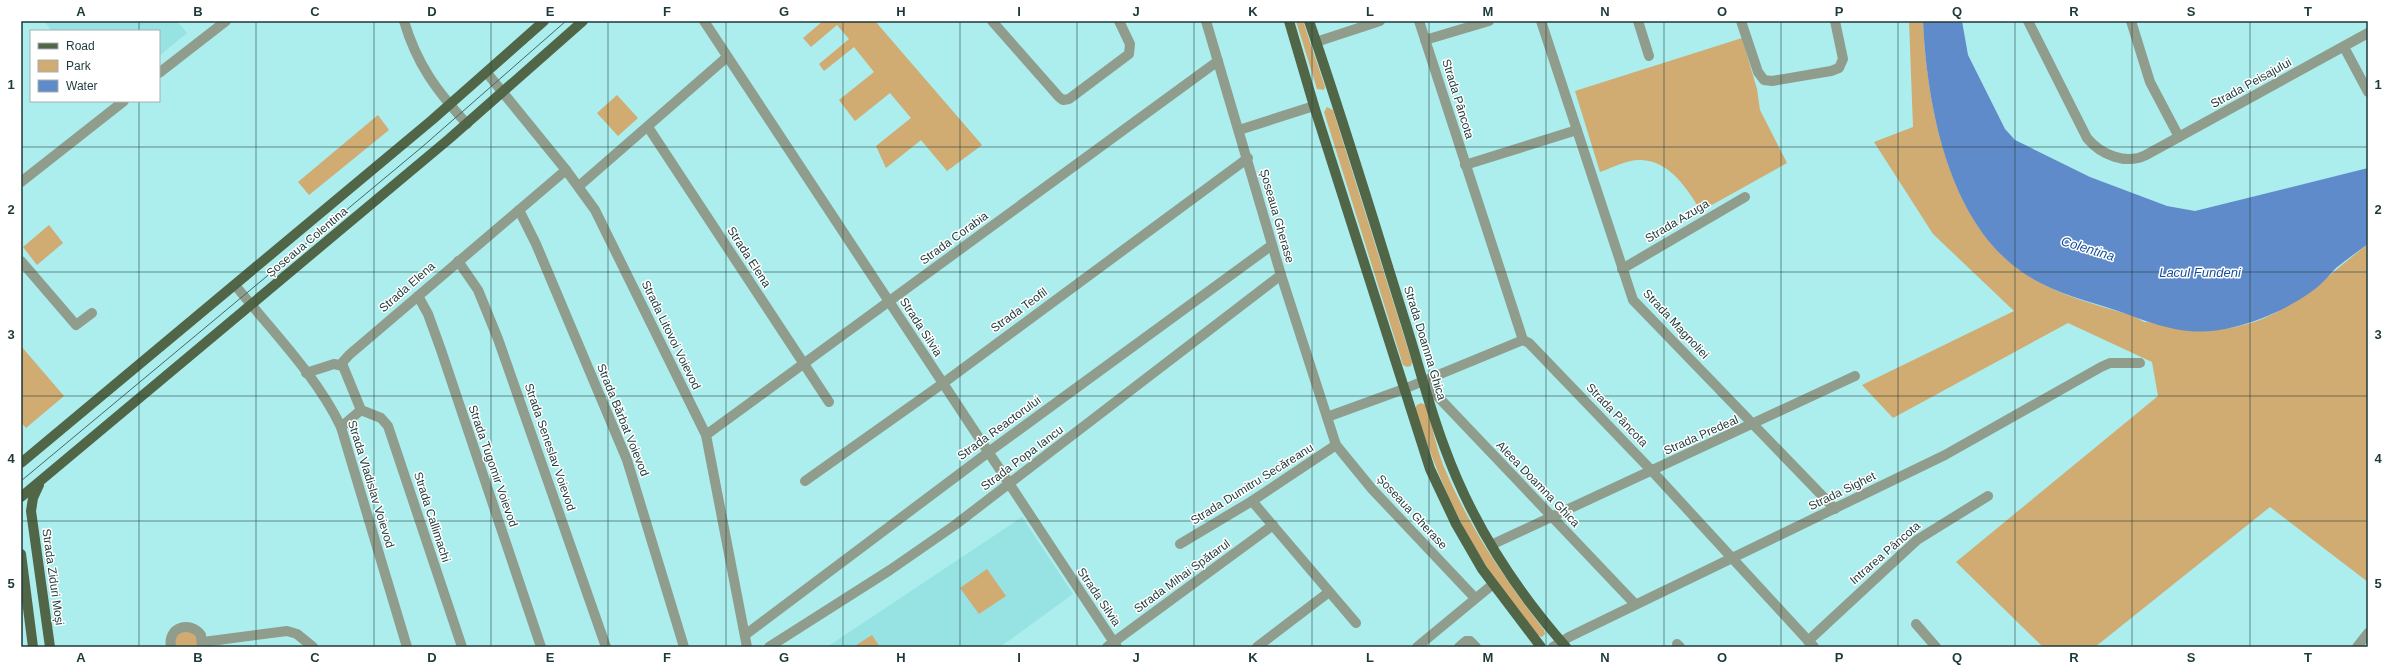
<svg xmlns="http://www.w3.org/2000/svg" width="2389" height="668" viewBox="0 0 2389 668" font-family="Arial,sans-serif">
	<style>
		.built { fill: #97e2e3 }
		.green { fill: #d0ab72 }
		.water { fill: #608bca }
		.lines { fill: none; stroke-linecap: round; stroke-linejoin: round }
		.minor { stroke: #909d8c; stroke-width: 10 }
		.major { stroke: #506647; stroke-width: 10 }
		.tram { stroke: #436768; stroke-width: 1 }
		.grid { fill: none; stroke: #1e3939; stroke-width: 1; stroke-opacity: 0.55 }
		.labels { text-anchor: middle; stroke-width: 3; stroke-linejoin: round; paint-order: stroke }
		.street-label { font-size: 12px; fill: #1e3939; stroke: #fff }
		.water-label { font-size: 13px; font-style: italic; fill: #174f9b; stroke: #fff }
		.neatline { fill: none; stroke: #1e3939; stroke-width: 1.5 }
		.grid-label { font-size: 13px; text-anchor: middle; font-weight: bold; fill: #1e3939 }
	</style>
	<rect width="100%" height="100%" fill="#acedee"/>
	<g class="built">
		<path d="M 44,21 L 177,21 L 187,33 L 159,56 L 159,31 L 52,31 Z"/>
		<path d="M 1022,517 L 1073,594 L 1000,647 L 827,647 Z"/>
	</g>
	<g class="green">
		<path d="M 823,21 L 875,21 L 982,145 L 947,171 L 921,140 L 886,168 L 876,146 L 911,118 L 890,93 L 855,121 L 839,100 L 874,72 L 854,47 L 824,71 L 819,64 L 849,39 L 837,25 L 811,47 L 803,38 Z"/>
		<path d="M 1296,21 L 1303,21 L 1325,87 L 1324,90 L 1317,89 Z"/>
		<path d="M 1909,21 L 1923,21 C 1927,106 1949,226 2027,275 C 2059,296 2098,305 2134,316 L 2144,322 C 2165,323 2186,324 2208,326 C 2216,326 2227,329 2235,327 C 2289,317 2326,276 2368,244 L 2368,582 L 2270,507 L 2095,647 L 2043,647 L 1956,562 L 2158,396 L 2152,362 L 2068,323 L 1893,418 L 1862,385 L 2014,311 L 1933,234 L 1874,142 L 1913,127 Z"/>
		<path d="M 1742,38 L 1757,89 L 1760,110 L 1787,163 L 1701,211 C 1687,189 1671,162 1642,160 C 1628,159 1612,168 1600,172 L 1575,91 Z"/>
		<path d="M 617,95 L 638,118 L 618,136 L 597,113 Z"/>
		<path d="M 1327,107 L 1333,110 L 1412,362 L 1411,366 L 1407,367 L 1403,365 L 1324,112 Z"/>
		<path d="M 378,115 L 389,130 L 309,195 L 298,182 Z"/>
		<path d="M 49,225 L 63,243 L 37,265 L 23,247 Z"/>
		<path d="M 21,346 L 64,396 L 26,428 L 21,422 Z"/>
		<path d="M 1421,403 L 1426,405 C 1432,425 1436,447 1444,467 C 1468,525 1505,580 1544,630 L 1545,634 L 1542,637 L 1537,635 C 1523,616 1507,597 1493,577 C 1458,525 1434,467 1415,408 L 1417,405 Z"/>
		<path d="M 987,569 L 1006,596 L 979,614 L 960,588 Z"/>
		<path d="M 194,627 L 202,647 L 171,647 L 171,636 Z"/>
		<path d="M 872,635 L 880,647 L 853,647 Z"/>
	</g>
	<path class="water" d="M 1923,21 L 1962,21 L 1968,55 L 2005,129 L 2015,140 L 2090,177 L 2167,206 L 2195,211 L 2368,168 L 2368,244 C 2357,252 2346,260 2336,268 C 2329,275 2323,283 2315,289 C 2291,307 2262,320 2234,327 C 2187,339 2158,325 2115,310 C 2085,300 2055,293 2028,276 C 1949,227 1927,107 1923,21 Z"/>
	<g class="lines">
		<g class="minor">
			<path d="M 404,21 C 417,65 437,91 467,124"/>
			<path d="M 704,21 L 1117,647"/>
			<path d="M 992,21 L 1059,97 L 1063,100 L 1069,99 L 1129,54 L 1130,44 L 1119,21"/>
			<path d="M 1206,21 L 1281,275 L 1336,445 L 1372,489 L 1475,598"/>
			<path d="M 1419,21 L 1523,340 L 1529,343 L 1652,471 L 1814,647"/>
			<path d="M 1541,21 L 1633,300 L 1835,509"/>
			<path d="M 1638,21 L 1649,56"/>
			<path d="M 1741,21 L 1758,72 L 1764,80 L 1772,81 L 1831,71 L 1839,68 L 1843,59 L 1835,21"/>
			<path d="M 2028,21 L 2087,138 C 2101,155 2126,165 2146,155 L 2368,33"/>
			<path d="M 2131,21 L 2150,82 L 2179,137"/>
			<path d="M 1425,40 L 1489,21"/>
			<path d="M 1316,42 L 1380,21"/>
			<path d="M 2344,47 L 2368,92"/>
			<path d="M 159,73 L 226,21"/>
			<path d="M 487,73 L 566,170 L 595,210 L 706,435 L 747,647"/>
			<path d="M 648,127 L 829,402"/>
			<path d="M 1239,130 L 1314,106"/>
			<path d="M 1465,165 L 1577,130"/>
			<path d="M 21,182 L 124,101"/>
			<path d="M 579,186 L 727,57"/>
			<path d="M 519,210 L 536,244 L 627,460 L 684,647"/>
			<path d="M 21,261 L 76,325 L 92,313"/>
			<path d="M 458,261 L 478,290 L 498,339 L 606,647"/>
			<path d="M 1622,269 L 1745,197"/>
			<path d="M 235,285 C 271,330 316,375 341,427 L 407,647"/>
			<path d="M 418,296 L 428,314 L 441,350 L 541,647"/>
			<path d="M 341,364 L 349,355 L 566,170"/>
			<path d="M 306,373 L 334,364 L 343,366 L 361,410 L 381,418 L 388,426 L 462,647"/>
			<path d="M 1423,381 L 1635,604"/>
			<path d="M 1327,417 L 1404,389 L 1523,340"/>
			<path d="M 341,427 L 361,410"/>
			<path d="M 706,435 L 1218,61"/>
			<path d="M 805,481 L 942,384 L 1248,158"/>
			<path d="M 1252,501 L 1356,623"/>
			<path d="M 1180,544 L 1252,501 L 1336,445"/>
			<path d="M 1491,545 L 1855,376"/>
			<path d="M 1916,624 L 1936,647"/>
			<path d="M 745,635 L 994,448 L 1272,245"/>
			<path d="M 1808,641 L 1917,540 L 1988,496"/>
			<path d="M 203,642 L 287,631 L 297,634 L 313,647"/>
			<path d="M 1677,644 L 1680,647"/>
			<path d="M 171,647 C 167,627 190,620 201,635 L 202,647"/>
			<path d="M 769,647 L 890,570 L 955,525 L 1281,275"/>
			<path d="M 1107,647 L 1273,525"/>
			<path d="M 1257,647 L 1329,592"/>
			<path d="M 1417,647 L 1492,585"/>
			<path d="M 1459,647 L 1466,641 L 1470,641 L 1476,647"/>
			<path d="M 1553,647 L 1569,637 L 1945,455 L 2101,367 L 2110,363 L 2140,363"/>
			<path d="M 2357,647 L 2368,633"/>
		</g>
		<g class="major">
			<path d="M 1289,21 L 1314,106 L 1430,469 L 1456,524 L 1482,569 L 1541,647"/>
			<path d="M 1309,21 C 1343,119 1373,219 1404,318 C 1418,361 1428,404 1444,446 C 1471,521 1514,588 1566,647"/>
			<path d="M 21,463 L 432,120 L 544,21"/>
			<path d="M 39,485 L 33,498 L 31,511 L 50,647"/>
			<path d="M 21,497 L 449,139 L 583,21"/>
			<path d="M 21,554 L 33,647"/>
		</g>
		<path class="tram" d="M 21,481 L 422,147 L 566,21"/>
	</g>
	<path class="grid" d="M 139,21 L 139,31M 256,21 L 256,647M 374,21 L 374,647M 491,21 L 491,647M 608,21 L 608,647M 726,21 L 726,647M 843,21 L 843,647M 960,21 L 960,647M 1077,21 L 1077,647M 1194,21 L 1194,647M 1312,21 L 1312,647M 1429,21 L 1429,647M 1546,21 L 1546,647M 1664,21 L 1664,647M 1781,21 L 1781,647M 1898,21 L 1898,647M 2015,21 L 2015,647M 2132,21 L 2132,647M 2250,21 L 2250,647M 139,101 L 139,647M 21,147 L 2368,147M 21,272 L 2368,272M 21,396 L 2368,396M 21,521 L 2368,521"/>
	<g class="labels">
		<g class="street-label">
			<text transform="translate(2251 83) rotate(-29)" y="4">Strada Peisajului</text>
			<text transform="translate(1458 99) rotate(73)" y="4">Strada Pâncota</text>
			<text transform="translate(1277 216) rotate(74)" y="4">Șoseaua Gherase</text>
			<text transform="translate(1677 221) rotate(-31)" y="4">Strada Azuga</text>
			<text transform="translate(954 238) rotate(-36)" y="4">Strada Corabia</text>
			<text transform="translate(307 242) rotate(-40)" y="4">Șoseaua Colentina</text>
			<text transform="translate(749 257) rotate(57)" y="4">Strada Elena</text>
			<text transform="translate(407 287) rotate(-41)" y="4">Strada Elena</text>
			<text transform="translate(1019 310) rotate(-36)" y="4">Strada Teofil</text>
			<text transform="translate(1676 324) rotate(47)" y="4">Strada Magnoliei</text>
			<text transform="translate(921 327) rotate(57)" y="4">Strada Silvia</text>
			<text transform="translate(671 335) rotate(64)" y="4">Strada Litovoi Voievod</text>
			<text transform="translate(1425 343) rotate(73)" y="4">Strada Doamna Ghica</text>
			<text transform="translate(1617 415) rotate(46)" y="4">Strada Pâncota</text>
			<text transform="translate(623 420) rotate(68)" y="4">Strada Bărbat Voievod</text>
			<text transform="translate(999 428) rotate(-36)" y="4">Strada Reactorului</text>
			<text transform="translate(1701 435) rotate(-24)" y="4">Strada Predeal</text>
			<text transform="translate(550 447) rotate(71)" y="4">Strada Seneslav Voievod</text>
			<text transform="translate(1022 458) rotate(-37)" y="4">Strada Popa Iancu</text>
			<text transform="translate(493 466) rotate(71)" y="4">Strada Tugomir Voievod</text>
			<text transform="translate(371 484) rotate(73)" y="4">Strada Vladislav Voievod</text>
			<text transform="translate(1252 484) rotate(-32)" y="4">Strada Dumitru Secăreanu</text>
			<text transform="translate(1538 484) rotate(46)" y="4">Aleea Doamna Ghica</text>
			<text transform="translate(1842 491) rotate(-26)" y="4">Strada Sighet</text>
			<text transform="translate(1412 512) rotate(47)" y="4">Șoseaua Gherase</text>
			<text transform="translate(432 517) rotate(72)" y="4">Strada Callimachi</text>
			<text transform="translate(1885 553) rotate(-41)" y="4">Intrarea Pâncota</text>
			<text transform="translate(1182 576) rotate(-36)" y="4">Strada Mihai Spătarul</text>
			<text transform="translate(53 577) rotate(82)" y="4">Strada Ziduri Moși</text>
			<text transform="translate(1099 597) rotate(56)" y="4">Strada Silvia</text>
		</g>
		<g class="water-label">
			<text transform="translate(2088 248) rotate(17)" y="5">Colentina</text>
			<text x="2200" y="277">Lacul Fundeni</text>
		</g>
	</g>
	<rect width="2389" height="668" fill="none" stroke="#ffffff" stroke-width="44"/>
	<rect x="30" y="30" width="130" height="72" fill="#ffffff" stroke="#a5b0b0"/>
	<rect x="38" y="43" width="20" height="6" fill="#506647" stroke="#a5b0b0"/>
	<text x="66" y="50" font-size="12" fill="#1e3939">Road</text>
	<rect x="38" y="60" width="20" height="12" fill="#d0ab72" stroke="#a5b0b0"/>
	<text x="66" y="70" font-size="12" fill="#1e3939">Park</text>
	<rect x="38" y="80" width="20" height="12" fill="#608bca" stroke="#a5b0b0"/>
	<text x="66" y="90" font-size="12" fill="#1e3939">Water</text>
	<rect x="22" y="22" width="2345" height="624" class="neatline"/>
	<g class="grid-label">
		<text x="81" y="16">A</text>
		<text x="198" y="16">B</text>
		<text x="315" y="16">C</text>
		<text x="432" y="16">D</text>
		<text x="550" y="16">E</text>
		<text x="667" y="16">F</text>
		<text x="784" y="16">G</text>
		<text x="901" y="16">H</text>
		<text x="1019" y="16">I</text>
		<text x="1136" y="16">J</text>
		<text x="1253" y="16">K</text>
		<text x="1370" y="16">L</text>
		<text x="1488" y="16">M</text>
		<text x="1605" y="16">N</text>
		<text x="1722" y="16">O</text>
		<text x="1839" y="16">P</text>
		<text x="1957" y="16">Q</text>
		<text x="2074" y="16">R</text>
		<text x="2191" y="16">S</text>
		<text x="2308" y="16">T</text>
		<text x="11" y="89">1</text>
		<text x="2378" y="89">1</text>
		<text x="11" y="214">2</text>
		<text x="2378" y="214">2</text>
		<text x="11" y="339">3</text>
		<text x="2378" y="339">3</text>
		<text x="11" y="463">4</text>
		<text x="2378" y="463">4</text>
		<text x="11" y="588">5</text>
		<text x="2378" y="588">5</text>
		<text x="81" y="662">A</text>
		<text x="198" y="662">B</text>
		<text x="315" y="662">C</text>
		<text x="432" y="662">D</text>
		<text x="550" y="662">E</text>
		<text x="667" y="662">F</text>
		<text x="784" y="662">G</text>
		<text x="901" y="662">H</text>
		<text x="1019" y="662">I</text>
		<text x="1136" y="662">J</text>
		<text x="1253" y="662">K</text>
		<text x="1370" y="662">L</text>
		<text x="1488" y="662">M</text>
		<text x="1605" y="662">N</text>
		<text x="1722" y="662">O</text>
		<text x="1839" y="662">P</text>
		<text x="1957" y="662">Q</text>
		<text x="2074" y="662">R</text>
		<text x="2191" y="662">S</text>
		<text x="2308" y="662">T</text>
	</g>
</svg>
